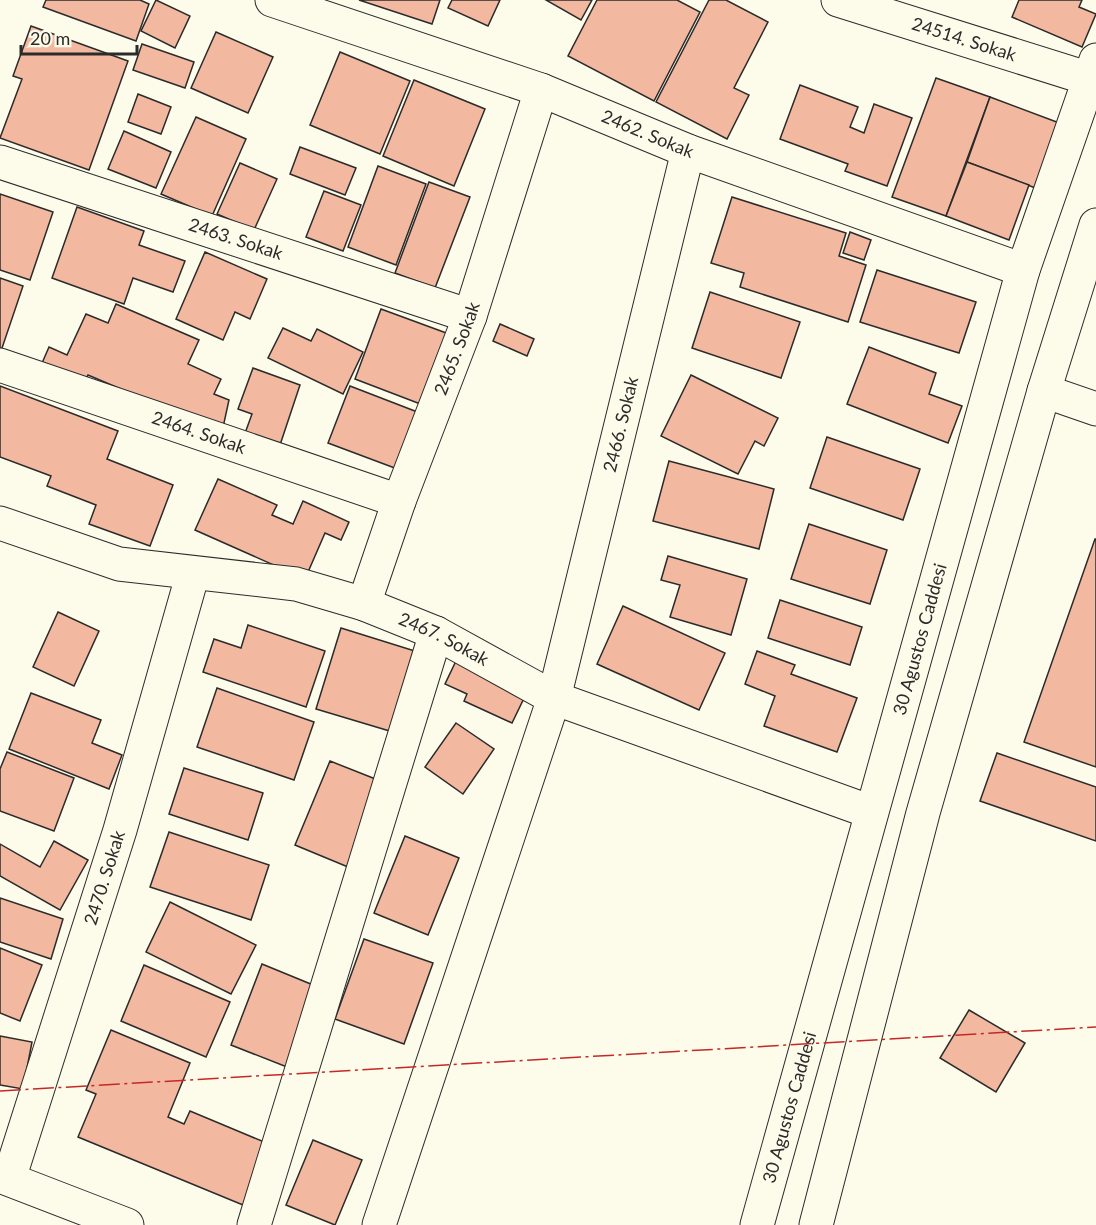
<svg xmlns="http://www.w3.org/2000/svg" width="1096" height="1225" viewBox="0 0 1096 1225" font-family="Lato,sans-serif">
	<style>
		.building { fill: #f2b8a0; stroke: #2b2b2b; stroke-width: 1.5 }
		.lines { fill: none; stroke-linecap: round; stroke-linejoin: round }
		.minor-casing { stroke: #2b2b2b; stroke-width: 35 }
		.secondary-casing { stroke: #2b2b2b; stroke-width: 35 }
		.minor { stroke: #fdfbea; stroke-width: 33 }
		.secondary { stroke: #fdfbea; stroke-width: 33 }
		.power { stroke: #c62828; stroke-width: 1.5; stroke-dasharray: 21 4.5 3 4.5; stroke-linecap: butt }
		.labels { text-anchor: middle; stroke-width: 4.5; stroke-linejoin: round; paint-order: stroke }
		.street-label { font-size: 18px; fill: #2b2b2b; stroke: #fdfbea }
	</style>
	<rect width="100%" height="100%" fill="#fdfbea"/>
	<g class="building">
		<path d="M 46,0 L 140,0 L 149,4 L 136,41 L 43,7 Z"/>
		<path d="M 156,0 L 190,16 L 175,48 L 141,31 Z"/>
		<path d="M 359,0 L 440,0 L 432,24 Z"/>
		<path d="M 452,0 L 500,0 L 488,26 L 448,8 Z"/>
		<path d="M 546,0 L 592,0 L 581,20 Z"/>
		<path d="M 597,0 L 677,0 L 700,12 L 654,101 L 568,56 Z"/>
		<path d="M 709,0 L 726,0 L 768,22 L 734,88 L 749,95 L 727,139 L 656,102 Z"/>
		<path d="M 1019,0 L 1082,0 L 1079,7 L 1096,14 L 1082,47 L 1012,17 Z"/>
		<path d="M 31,26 L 128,61 L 89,170 L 0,138 L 22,79 L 13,76 Z"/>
		<path d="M 216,32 L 273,57 L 248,113 L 191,88 Z"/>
		<path d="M 142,44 L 194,62 L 185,88 L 133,70 Z"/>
		<path d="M 340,52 L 410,81 L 380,154 L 310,125 Z"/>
		<path d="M 936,78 L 990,97 L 946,216 L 892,197 Z"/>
		<path d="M 414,80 L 485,109 L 454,186 L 383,156 Z"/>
		<path d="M 800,85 L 858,107 L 850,127 L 864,133 L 874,104 L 912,118 L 887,186 L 845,171 L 848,164 L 780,139 Z"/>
		<path d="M 138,94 L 171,107 L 161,134 L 128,122 Z"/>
		<path d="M 990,97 L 1062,124 L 1038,189 L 967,162 Z"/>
		<path d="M 196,117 L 246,139 L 212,216 L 161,194 Z"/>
		<path d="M 124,131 L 171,152 L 156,188 L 108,169 Z"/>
		<path d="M 300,147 L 356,168 L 345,195 L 290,174 Z"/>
		<path d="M 967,162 L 1029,185 L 1009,240 L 946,216 Z"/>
		<path d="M 240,163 L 277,179 L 254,230 L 217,214 Z"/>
		<path d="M 378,166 L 426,184 L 396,265 L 348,247 Z"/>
		<path d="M 429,182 L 470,197 L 435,288 L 395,273 Z"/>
		<path d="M 324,191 L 361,205 L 343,251 L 306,237 Z"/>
		<path d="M 0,194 L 53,212 L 30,280 L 0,270 Z"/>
		<path d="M 732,197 L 846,233 L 839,256 L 866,265 L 848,322 L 740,287 L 744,273 L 711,263 Z"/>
		<path d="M 77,207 L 144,231 L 139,245 L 185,261 L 173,292 L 133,278 L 124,304 L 52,278 Z"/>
		<path d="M 850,232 L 871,240 L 864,260 L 843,253 Z"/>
		<path d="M 205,252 L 267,279 L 250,319 L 235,312 L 223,340 L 176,319 Z"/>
		<path d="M 877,270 L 976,302 L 959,353 L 860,322 Z"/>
		<path d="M 0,278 L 23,286 L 0,354 Z"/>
		<path d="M 710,292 L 800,322 L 781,378 L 692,348 Z"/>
		<path d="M 116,304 L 199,340 L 188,364 L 221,379 L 214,394 L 229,400 L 222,432 L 88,375 L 81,389 L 39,370 L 49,347 L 67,355 L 86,314 L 108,323 Z"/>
		<path d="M 381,309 L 449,334 L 423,405 L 355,379 Z"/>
		<path d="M 500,324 L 534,339 L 527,356 L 493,341 Z"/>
		<path d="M 283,328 L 311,341 L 317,329 L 363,352 L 343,394 L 268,358 Z"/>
		<path d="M 869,347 L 936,373 L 929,394 L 962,406 L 948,443 L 847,404 Z"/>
		<path d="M 253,368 L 300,385 L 279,448 L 244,436 L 252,414 L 238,409 Z"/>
		<path d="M 691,375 L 778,418 L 764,446 L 755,441 L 738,474 L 661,436 Z"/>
		<path d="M 0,386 L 118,431 L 107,459 L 173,485 L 150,546 L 89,524 L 96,505 L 47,486 L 51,476 L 0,457 Z"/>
		<path d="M 350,386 L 420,413 L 400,470 L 328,443 Z"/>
		<path d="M 827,437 L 920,469 L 903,520 L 810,488 Z"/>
		<path d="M 669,461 L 774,489 L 759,549 L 653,521 Z"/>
		<path d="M 218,479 L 277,505 L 272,515 L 293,524 L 303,501 L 349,522 L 341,540 L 325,533 L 305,579 L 195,530 Z"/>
		<path d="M 809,524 L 887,550 L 870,604 L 791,579 Z"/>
		<path d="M 1095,539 L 1096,539 L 1096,767 L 1024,742 Z"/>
		<path d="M 668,556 L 747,579 L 731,635 L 670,617 L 680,585 L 661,580 Z"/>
		<path d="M 780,600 L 862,627 L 850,665 L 768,638 Z"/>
		<path d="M 623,606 L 725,653 L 699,710 L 597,664 Z"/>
		<path d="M 58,612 L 99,631 L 74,686 L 33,667 Z"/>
		<path d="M 248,625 L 325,651 L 306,707 L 203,672 L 214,639 L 241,648 Z"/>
		<path d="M 341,628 L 418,652 L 393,732 L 316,709 Z"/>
		<path d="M 757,651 L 795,665 L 791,674 L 857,698 L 837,752 L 764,726 L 775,696 L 745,684 Z"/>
		<path d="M 456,661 L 526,694 L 512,723 L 464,701 L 467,694 L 445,684 Z"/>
		<path d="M 217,688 L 314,722 L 294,780 L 197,747 Z"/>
		<path d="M 31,693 L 101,720 L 92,743 L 122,755 L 109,789 L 9,749 Z"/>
		<path d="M 456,723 L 494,749 L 463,794 L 425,767 Z"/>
		<path d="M 7,752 L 74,778 L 54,831 L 0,811 L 0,769 Z"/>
		<path d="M 997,753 L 1096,787 L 1096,841 L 980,801 Z"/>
		<path d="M 330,761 L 383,782 L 348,867 L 295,845 Z"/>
		<path d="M 184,768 L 263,793 L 248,840 L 169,814 Z"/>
		<path d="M 169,832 L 269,865 L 251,920 L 150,887 Z"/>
		<path d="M 405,836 L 459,858 L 428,935 L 374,913 Z"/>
		<path d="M 54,841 L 88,860 L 60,910 L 0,876 L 0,844 L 40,867 Z"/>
		<path d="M 0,898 L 63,919 L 51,959 L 0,942 Z"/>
		<path d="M 170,902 L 256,945 L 231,994 L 146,952 Z"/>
		<path d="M 364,939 L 433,963 L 404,1044 L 335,1019 Z"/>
		<path d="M 0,948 L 42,965 L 20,1021 L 0,1013 Z"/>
		<path d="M 262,964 L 318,987 L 287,1067 L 231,1045 Z"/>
		<path d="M 144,965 L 230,1002 L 206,1057 L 121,1021 Z"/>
		<path d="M 969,1010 L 1025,1043 L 996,1092 L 940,1058 Z"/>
		<path d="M 111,1030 L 190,1063 L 168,1117 L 184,1124 L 190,1111 L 269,1144 L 243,1205 L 78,1137 L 96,1094 L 86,1090 Z"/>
		<path d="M 0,1036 L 32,1042 L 23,1089 L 0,1085 Z"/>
		<path d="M 313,1140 L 362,1160 L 335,1225 L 286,1205 Z"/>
	</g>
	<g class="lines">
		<g class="minor-casing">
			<g id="minor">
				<path id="s1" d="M 272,0 L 541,90 L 688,151 L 1023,270"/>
				<path id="s2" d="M 838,0 L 1090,79"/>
				<path id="s3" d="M 0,162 L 470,316"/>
				<path id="s4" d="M 0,365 L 399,501"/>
				<path d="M 1044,391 L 1096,409"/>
				<path id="s5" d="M 0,523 L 119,564 L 296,584 L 364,604 L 436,633 L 554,698 L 871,812"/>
				<path id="s6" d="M 364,604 L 399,501 L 470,316 L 541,90"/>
				<path id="s7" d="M 9,1179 L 120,830 L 193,573"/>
				<path d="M 254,1225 L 436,633"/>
				<path id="s8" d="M 379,1225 L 554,698 L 688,151"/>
			</g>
		</g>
		<g class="secondary-casing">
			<g id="secondary">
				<path d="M 0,1176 L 127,1225"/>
				<path id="s9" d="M 757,1225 L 1023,270 L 1096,60"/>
				<path d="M 816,1225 L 923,813 L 1044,391 L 1096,225"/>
			</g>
		</g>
		<use href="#minor" class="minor"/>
		<use href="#secondary" class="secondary"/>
		<path class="power" d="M 0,1091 L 1096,1027"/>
	</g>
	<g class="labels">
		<g class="street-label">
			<text dy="6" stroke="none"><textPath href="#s2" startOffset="132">24514. Sokak</textPath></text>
			<text dy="6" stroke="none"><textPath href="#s1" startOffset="399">2462. Sokak</textPath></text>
			<text dy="6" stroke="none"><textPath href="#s3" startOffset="248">2463. Sokak</textPath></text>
			<text dy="6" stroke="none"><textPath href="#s6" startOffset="272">2465. Sokak</textPath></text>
			<text dy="6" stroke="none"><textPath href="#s8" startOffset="837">2466. Sokak</textPath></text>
			<text dy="6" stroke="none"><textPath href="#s4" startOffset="210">2464. Sokak</textPath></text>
			<text dy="6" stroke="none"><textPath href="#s5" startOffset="462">2467. Sokak</textPath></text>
			<text dy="6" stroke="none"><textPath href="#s9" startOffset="608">30 Agustos Caddesi</textPath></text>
			<text dy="6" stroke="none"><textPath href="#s7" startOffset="316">2470. Sokak</textPath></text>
			<text dy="6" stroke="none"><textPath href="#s9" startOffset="122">30 Agustos Caddesi</textPath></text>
		</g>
	</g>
	<path d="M21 45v9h116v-9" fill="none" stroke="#2b2b2b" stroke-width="3"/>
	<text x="30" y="45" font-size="18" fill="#2b2b2b" stroke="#fdfbea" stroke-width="4.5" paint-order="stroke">20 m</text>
</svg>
